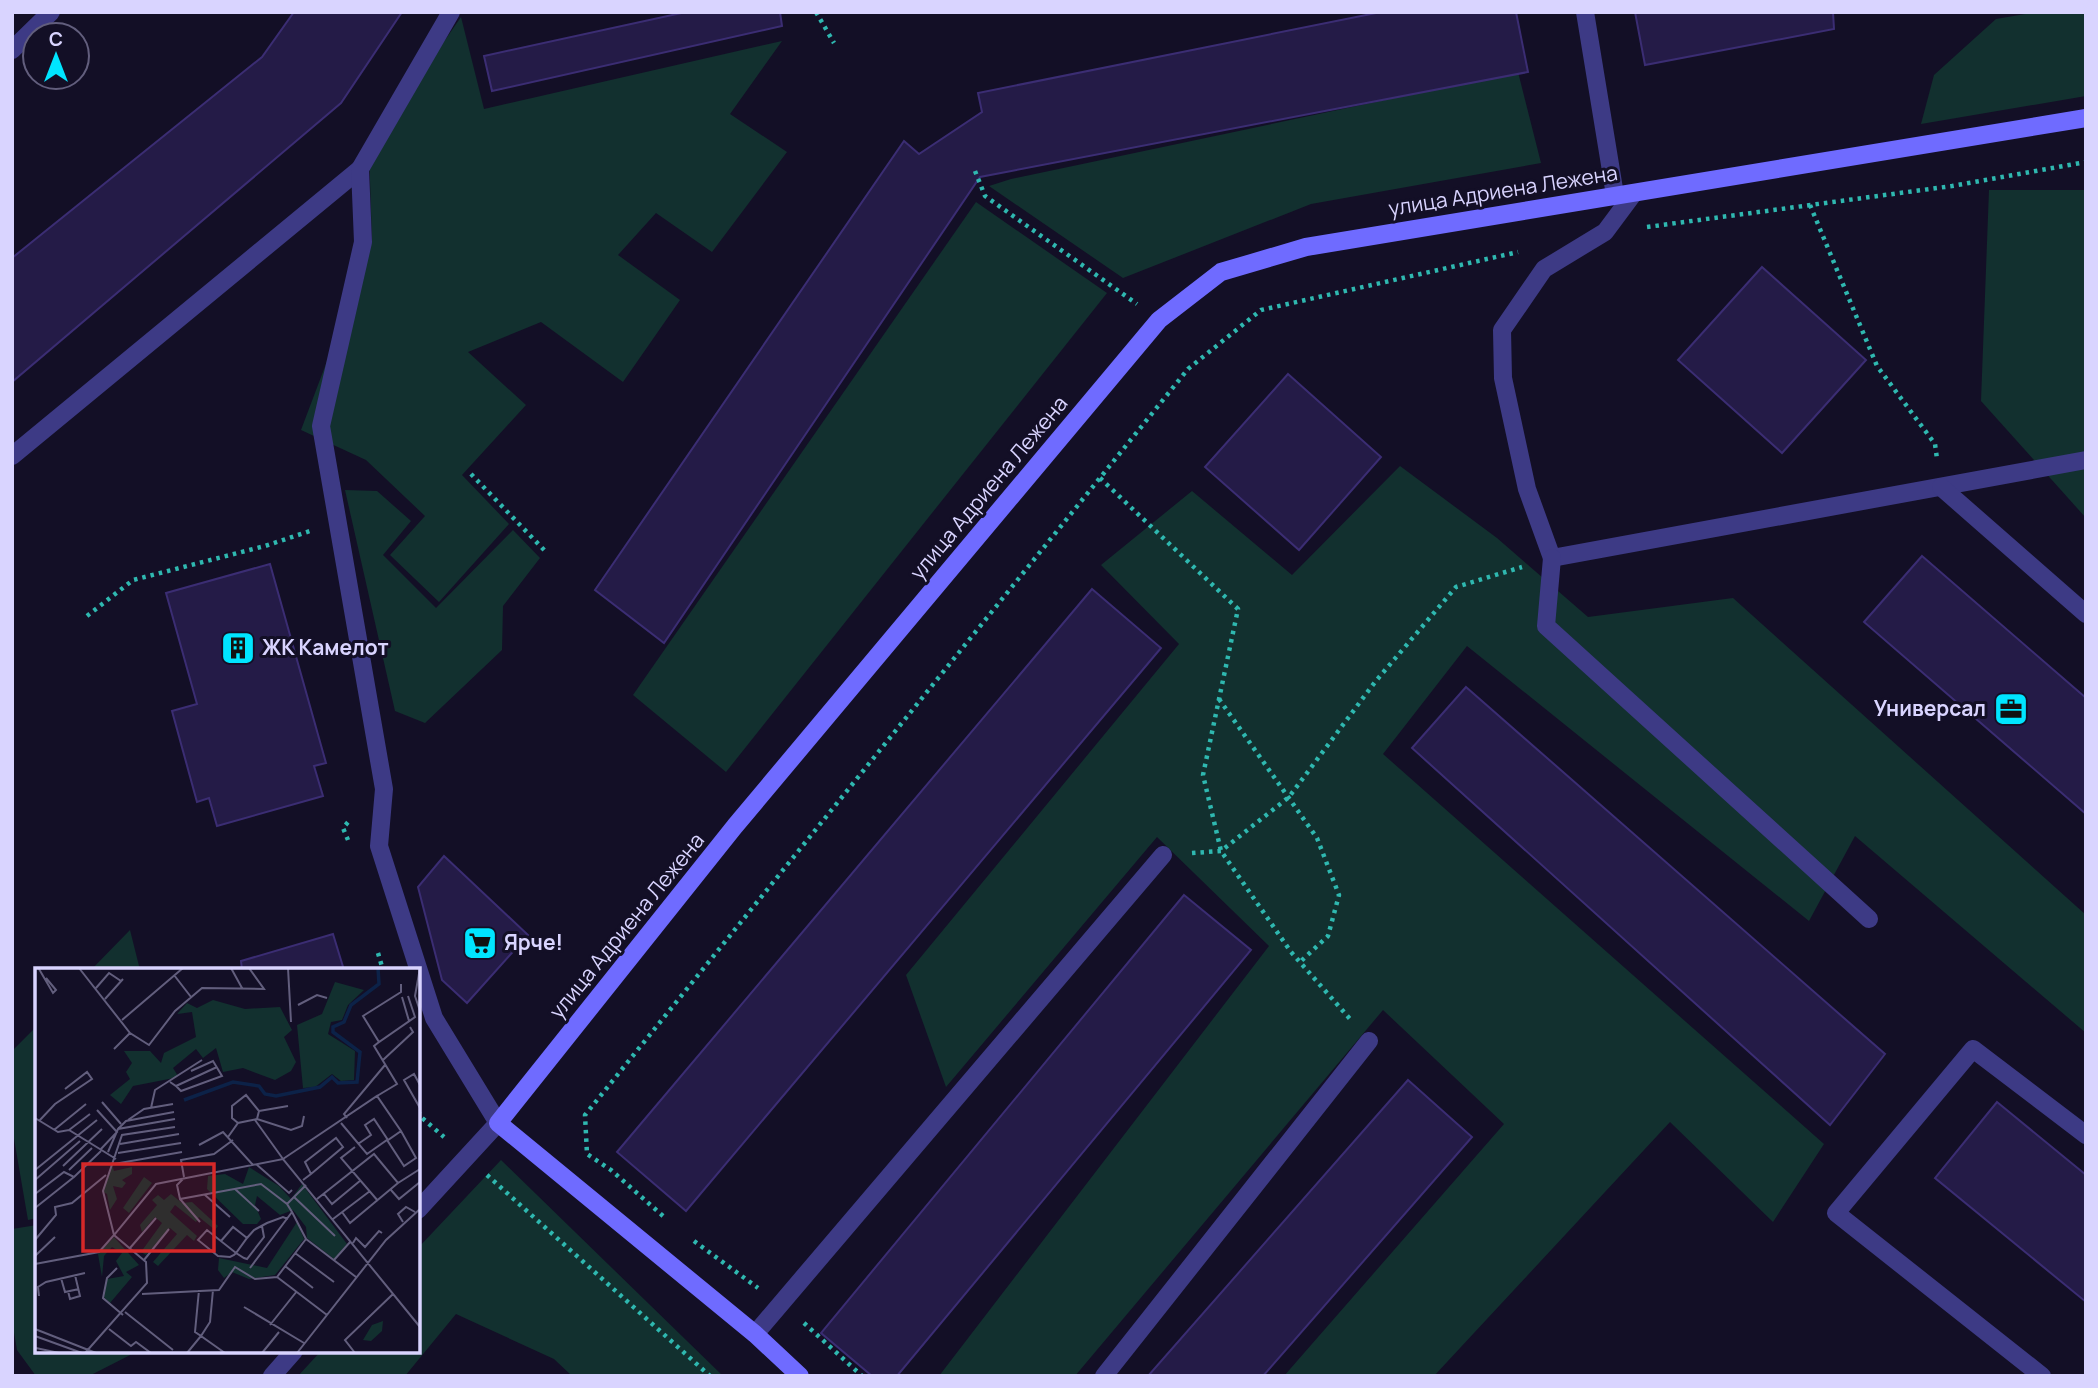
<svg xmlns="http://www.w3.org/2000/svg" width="2098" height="1388" viewBox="0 0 2098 1388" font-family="Manrope,sans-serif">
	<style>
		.green { fill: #12302f }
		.building { fill: #241b47; stroke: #3b2d73; stroke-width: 2 }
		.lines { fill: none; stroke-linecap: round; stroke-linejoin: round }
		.path { stroke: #2fb8b0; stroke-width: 4.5; stroke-dasharray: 3.5 5; stroke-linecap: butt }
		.lane { stroke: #3d3a85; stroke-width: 18 }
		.secondary { stroke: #6f6bff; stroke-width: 18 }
		.labels { text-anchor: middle; stroke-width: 6; stroke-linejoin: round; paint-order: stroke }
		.street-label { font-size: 21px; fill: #d9d4ff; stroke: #130f26 }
		.poi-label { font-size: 21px; font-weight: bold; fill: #d9d4ff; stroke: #130f26; text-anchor: start }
		.inset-river { fill: none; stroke: #0c2248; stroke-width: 3.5 }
		.inset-road { fill: none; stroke: #625e7d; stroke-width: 2 }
		.view { fill: #d62828; fill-opacity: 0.15; stroke: #d62828; stroke-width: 3.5 }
		.inset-edge { fill: none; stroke: #d9d4ff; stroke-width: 3.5 }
	</style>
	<rect width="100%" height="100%" fill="#130f26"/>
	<g class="green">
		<path d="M 2037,12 L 2086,12 L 2086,96 L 1921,124 L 1934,75 L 1996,19 Z"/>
		<path d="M 461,17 L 484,109 L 782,41 L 730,114 L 787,152 L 712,252 L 656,213 L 618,255 L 680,300 L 623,382 L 541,322 L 468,352 L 526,405 L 462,475 L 509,524 L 439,602 L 390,555 L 425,516 L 366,460 L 301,430 L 372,242 L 369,150 Z"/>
		<path d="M 1518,72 L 1541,163 L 1311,204 L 1123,278 L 989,186 L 1011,179 Z"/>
		<path d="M 1989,190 L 2086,190 L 2086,518 L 1981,401 Z"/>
		<path d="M 976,202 L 1107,293 L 726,772 L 633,695 Z"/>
		<path d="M 1400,466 L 1497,538 L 1588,617 L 1733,598 L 2086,915 L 2086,1033 L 1855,836 L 1809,921 L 1467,646 L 1383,754 L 1824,1144 L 1773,1222 L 1670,1122 L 1434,1376 L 1284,1376 L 1504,1124 L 1383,1010 L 1075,1376 L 939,1376 L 1269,946 L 1157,837 L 946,1087 L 906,975 L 1179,644 L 1101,565 L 1192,491 L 1292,575 Z"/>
		<path d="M 345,490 L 377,491 L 411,521 L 383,555 L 436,608 L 513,530 L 540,558 L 503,606 L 502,650 L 425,723 L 395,711 Z"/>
		<path d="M 130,930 L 140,970 L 91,970 Z"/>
		<path d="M 37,1026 L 37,1218 L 28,1220 L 12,1127 L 12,1051 Z"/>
		<path d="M 501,1160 L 723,1376 L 572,1376 L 554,1359 L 456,1314 L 405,1376 L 298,1376 L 321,1351 L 418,1351 L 418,1248 Z"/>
		<path d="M 37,1225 L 37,1351 L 138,1351 L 89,1376 L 36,1376 L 17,1350 L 12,1321 L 12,1229 Z"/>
	</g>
	<g class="building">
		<path d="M 294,12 L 402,12 L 341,103 L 12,382 L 12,258 L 262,57 Z"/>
		<path d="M 686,12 L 780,12 L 782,26 L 492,91 L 484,56 Z"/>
		<path d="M 1381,12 L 1516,12 L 1528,72 L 980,177 L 664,643 L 595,590 L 904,141 L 919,154 L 982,112 L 978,93 Z"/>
		<path d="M 1635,12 L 1833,12 L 1834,29 L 1645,65 Z"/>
		<path d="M 1762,267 L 1866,360 L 1782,453 L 1678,360 Z"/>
		<path d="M 1288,374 L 1381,457 L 1299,550 L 1205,467 Z"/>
		<path d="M 1922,556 L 2086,698 L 2086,814 L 1864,622 Z"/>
		<path d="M 270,564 L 326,763 L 314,766 L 323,796 L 217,826 L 209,798 L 197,802 L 172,711 L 197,704 L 166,593 Z"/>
		<path d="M 1092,589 L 1161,648 L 686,1211 L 617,1152 Z"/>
		<path d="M 1466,687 L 1885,1054 L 1830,1125 L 1412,748 Z"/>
		<path d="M 444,856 L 528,935 L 467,1003 L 442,980 L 418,887 Z"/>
		<path d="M 1184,895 L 1251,950 L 897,1376 L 872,1376 L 821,1333 Z"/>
		<path d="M 333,934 L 344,970 L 242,970 L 241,961 Z"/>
		<path d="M 1408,1080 L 1472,1137 L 1263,1376 L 1148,1376 Z"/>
		<path d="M 1997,1102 L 2086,1175 L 2086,1302 L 1935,1178 Z"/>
	</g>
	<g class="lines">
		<g class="path">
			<path d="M 816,12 L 834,43"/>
			<path d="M 975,171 L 985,196 L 1137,304"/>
			<path d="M 1810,205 L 1877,366 L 1935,444 L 1937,459"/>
			<path d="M 1647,227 L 1952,186 L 2086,162"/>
			<path d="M 471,474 L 547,553"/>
			<path d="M 1100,478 L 1238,609 L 1203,775 L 1221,851 L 1291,952 L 1350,1019"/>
			<path d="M 87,616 L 133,580 L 265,546 L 310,531"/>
			<path d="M 1219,699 L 1317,838 L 1339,895 L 1328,936 L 1300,962"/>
			<path d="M 348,840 L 343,828 L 349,821"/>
			<path d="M 1192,853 L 1221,851 L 1289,797 L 1375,682 L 1456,587 L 1522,567"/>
			<path d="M 378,953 L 383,970"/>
			<path d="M 418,1111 L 421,1117 L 444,1137"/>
			<path d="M 487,1175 L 710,1376"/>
			<path d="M 663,1216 L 611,1170 L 587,1154 L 585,1115 L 1188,369 L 1261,310 L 1518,252"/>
			<path d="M 694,1241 L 758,1288"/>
			<path d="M 804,1323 L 862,1376"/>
		</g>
		<g class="lane">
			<path d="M 1585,12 L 1615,195"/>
			<path d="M 12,50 L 51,12"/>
			<path d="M 1634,193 L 1605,232 L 1544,269 L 1502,330 L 1503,378 L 1527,489 L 1552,558 L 2086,460"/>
			<path d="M 12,456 L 360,169"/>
			<path d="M 1941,487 L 2086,614"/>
			<path d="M 1552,558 L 1546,626 L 1869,919"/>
			<path d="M 418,1210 L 498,1123 L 434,1018 L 379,846 L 384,789 L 321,426 L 363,242 L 360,169 L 451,12"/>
			<path d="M 755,1334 L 1163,855"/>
			<path d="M 272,1376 L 294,1351"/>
			<path d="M 1104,1376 L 1369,1041"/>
			<path d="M 2042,1376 L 1836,1213 L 1973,1049 L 2086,1135"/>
		</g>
		<path class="secondary" d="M 800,1376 L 755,1334 L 498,1123 L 735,826 L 1159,320 L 1221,272 L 1306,247 L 2086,118"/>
	</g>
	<defs>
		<g id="building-square" transform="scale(1.75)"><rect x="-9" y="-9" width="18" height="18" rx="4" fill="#00e5ff" stroke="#130f26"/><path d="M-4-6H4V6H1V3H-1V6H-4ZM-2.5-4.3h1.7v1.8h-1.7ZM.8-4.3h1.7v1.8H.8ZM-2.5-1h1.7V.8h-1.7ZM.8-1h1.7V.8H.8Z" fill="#111"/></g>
		<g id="office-square" transform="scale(1.75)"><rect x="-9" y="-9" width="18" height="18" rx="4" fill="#00e5ff" stroke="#130f26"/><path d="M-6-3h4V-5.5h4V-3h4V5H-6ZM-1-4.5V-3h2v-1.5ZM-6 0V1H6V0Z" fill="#111"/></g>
		<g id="supermarket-square" transform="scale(1.75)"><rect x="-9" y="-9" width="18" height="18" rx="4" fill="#00e5ff" stroke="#130f26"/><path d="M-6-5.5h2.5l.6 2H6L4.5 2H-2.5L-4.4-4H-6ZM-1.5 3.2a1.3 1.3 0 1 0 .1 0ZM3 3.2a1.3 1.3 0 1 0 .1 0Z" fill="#111"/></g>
	</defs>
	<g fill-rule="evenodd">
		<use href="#building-square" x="238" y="648"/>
		<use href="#office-square" x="2011" y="709"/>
		<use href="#supermarket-square" x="480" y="943"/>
	</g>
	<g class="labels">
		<g class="street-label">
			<text transform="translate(1503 191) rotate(-9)" y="7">улица Адриена Лежена</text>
			<text transform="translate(989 488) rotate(-50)" y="7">улица Адриена Лежена</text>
			<text transform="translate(627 926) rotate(-51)" y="7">улица Адриена Лежена</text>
		</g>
		<g class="poi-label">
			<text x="262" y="655">ЖК Камелот</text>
			<text x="1986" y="716" text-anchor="end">Универсал</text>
			<text x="504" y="950">Ярче!</text>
		</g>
	</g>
	<g transform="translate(35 968)">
		<rect width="385" height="385" fill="#130f26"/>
		<path d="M 300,14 L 329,22 L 313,37 L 307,52 L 296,54 L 293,66 L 320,83 L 319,112 L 306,113 L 297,106 L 280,119 L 268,120 L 262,57 L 287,46 ZM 178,32 L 210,41 L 245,39 L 257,62 L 249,69 L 261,94 L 256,103 L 240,112 L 208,100 L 188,104 L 181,80 L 168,90 L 161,81 L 138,100 L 143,108 L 139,110 L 98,118 L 86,136 L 75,127 L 95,111 L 91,104 L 97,95 L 89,83 L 115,83 L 126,95 L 129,85 L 161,69 L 157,44 L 142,46 L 152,35 L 162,40 ZM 77,197 L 79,203 L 97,199 L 97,206 L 87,212 L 91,215 L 87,220 L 78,218 L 82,231 L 75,242 L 72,226 L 67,223 ZM 214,199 L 244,218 L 256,231 L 267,216 L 312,276 L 299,291 L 272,270 L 271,259 L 258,242 L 245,247 L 222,228 L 220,237 L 226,251 L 222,256 L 208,256 L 172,221 L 173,208 L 190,206 L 208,216 ZM 109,209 L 117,215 L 94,245 L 88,240 ZM 136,226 L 147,235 L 157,234 L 183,258 L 180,262 L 164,249 L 161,254 L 140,237 L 135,244 L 162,268 L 159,273 L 152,267 L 123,298 L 118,294 L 142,266 L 135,260 L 111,287 L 106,284 L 127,255 L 120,249 L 107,264 L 105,257 L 122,237 L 117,232 L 123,227 L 129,232 ZM 262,254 L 269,271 L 240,307 L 214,311 L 197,304 L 189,310 L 183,302 L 184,290 L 232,300 ZM 79,269 L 104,297 L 91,304 L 97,309 L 75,335 L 69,329 L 72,311 L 89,308 L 81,293 L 87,285 L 77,279 L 69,288 L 67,309 L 63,286 ZM 348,353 L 347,363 L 336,373 L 328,372 L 337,357 Z" fill="#12302f"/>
		<path class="inset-river" d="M 149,132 L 198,114 L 224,118 L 230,126 L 241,128 L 285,119 L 297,109 L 303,115 L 322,114 L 325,84 L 298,64 L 298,59 L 309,54 L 316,37 L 344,16 L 343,0"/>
		<path class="inset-road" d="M 44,0 L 95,65 L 114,77 L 140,43 L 167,20 L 229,21 L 214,0M 196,0 L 207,20M 253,0 L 256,54M 385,0 L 380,28 L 385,43M 4,1 L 18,25 L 21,22 L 11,10M 139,7 L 156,29M 366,16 L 366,24 L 328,48 L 344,74 L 380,49 L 373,28M 61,20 L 74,5 L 86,13M 367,29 L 374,53M 70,31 L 88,11M 263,37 L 282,27 L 292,30M 87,52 L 148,0M 79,81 L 95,65M 348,92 L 378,64 L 375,59M 135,114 L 141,118 L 182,99M 385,117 L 379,106 L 369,112 L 385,140M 141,118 L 146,123 L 187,108 L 178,93 L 156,103M 342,128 L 362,116 L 339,78 L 344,74M 67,134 L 86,156M 116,140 L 120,122 L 167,92M 62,142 L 82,164 L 65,182M 224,143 L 253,138M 0,150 L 23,164 L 34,162 L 81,191M 312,150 L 309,146 L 350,97M 222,151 L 256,162 L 267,158 L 269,148M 93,152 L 109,141 L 138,136M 220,152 L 248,191 L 342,128 L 366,163 L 353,172 L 339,151 L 330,157 L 336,167 L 323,176M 4,153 L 20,136 L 57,111 L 52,104 L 30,121M 306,155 L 332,186 L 352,172 L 369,198 L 381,190 L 366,163M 83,161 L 91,153 L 139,144M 19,162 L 51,136M 34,162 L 55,146M 193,169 L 203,155 L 222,151 L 224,143 L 211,127 L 197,138 L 197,150 L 203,155M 85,176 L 144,166M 164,177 L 188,164 L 218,197M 320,179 L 306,190 L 343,233M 73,184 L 83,161 L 140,151M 83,185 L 146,175M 79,196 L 147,184M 221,196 L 254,225 L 257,222M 28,198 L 67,161M 0,202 L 62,152M 34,202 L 57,180M 149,209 L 146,192 L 179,186 L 198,172M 149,210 L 142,217 L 145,231 L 226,216 L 252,236 L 257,244 L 215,300M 0,212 L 45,173M 268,212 L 276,206 L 308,179 L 301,170 L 270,194 L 276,206M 200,221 L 224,243M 356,222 L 364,231 L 385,214M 0,226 L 29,204 L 39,209 L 66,183M 289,226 L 297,236 L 326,212M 170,227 L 195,249M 259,229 L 300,268M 145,231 L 165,254M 282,231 L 339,186 L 363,215 L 385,201M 252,236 L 271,217M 0,240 L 39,209M 307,244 L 315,255 L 363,215M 298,251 L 335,223M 368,254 L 363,246 L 371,239 L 380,244M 227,258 L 229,269 L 212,291 L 209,290 L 201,285 L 172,262 L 163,272 L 183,288 L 195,289 L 199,287 L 201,285 L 212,270 L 219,262 L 232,255 L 248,249 L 253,251M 271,271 L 321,309M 0,272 L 21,247 L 20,239 L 37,235 L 71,207M 186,273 L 198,259 L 212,270M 318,275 L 321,270 L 330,279 L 344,263 L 347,265M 95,280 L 121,250M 260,285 L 299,314M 0,288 L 20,269M 109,292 L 134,261M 299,292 L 316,273M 0,296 L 64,284 L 79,267 L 68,223 L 87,167 L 140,159M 250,298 L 278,320M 82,300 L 72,310 L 68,330 L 88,347M 242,309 L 292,347M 26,310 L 30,324 L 44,321M 178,322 L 175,354 L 166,368 L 190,385M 33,323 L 35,331 L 45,328 L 40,307M 107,326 L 184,322 L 200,299 L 220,311 L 242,309 L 271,271 L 257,244M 4,328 L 3,319 L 11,314 L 50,305M 209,339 L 269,375M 90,344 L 138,382M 235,357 L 262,323M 0,361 L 61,385M 74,361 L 96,378 L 101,374 L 116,385M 0,368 L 47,385M 1,380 L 24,385M 50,385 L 112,315 L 111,294 L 79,267 L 121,216 L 248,191 L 385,359M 152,385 L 166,368 L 160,364 L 164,322M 227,385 L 244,364M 262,385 L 351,272 L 385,241M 320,385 L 310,372 L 358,326"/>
		<path class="view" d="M 48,196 L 179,196 L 179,283 L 48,283 Z"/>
		<rect width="385" height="385" class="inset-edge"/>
	</g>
	<rect width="2098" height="1388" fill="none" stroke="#d9d4ff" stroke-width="28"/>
	<g transform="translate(56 56)"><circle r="33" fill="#130f26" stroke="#625e7d" stroke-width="2"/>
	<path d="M0-5L12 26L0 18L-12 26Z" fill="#00e5ff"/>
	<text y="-10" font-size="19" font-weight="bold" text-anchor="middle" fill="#d9d4ff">С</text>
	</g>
</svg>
